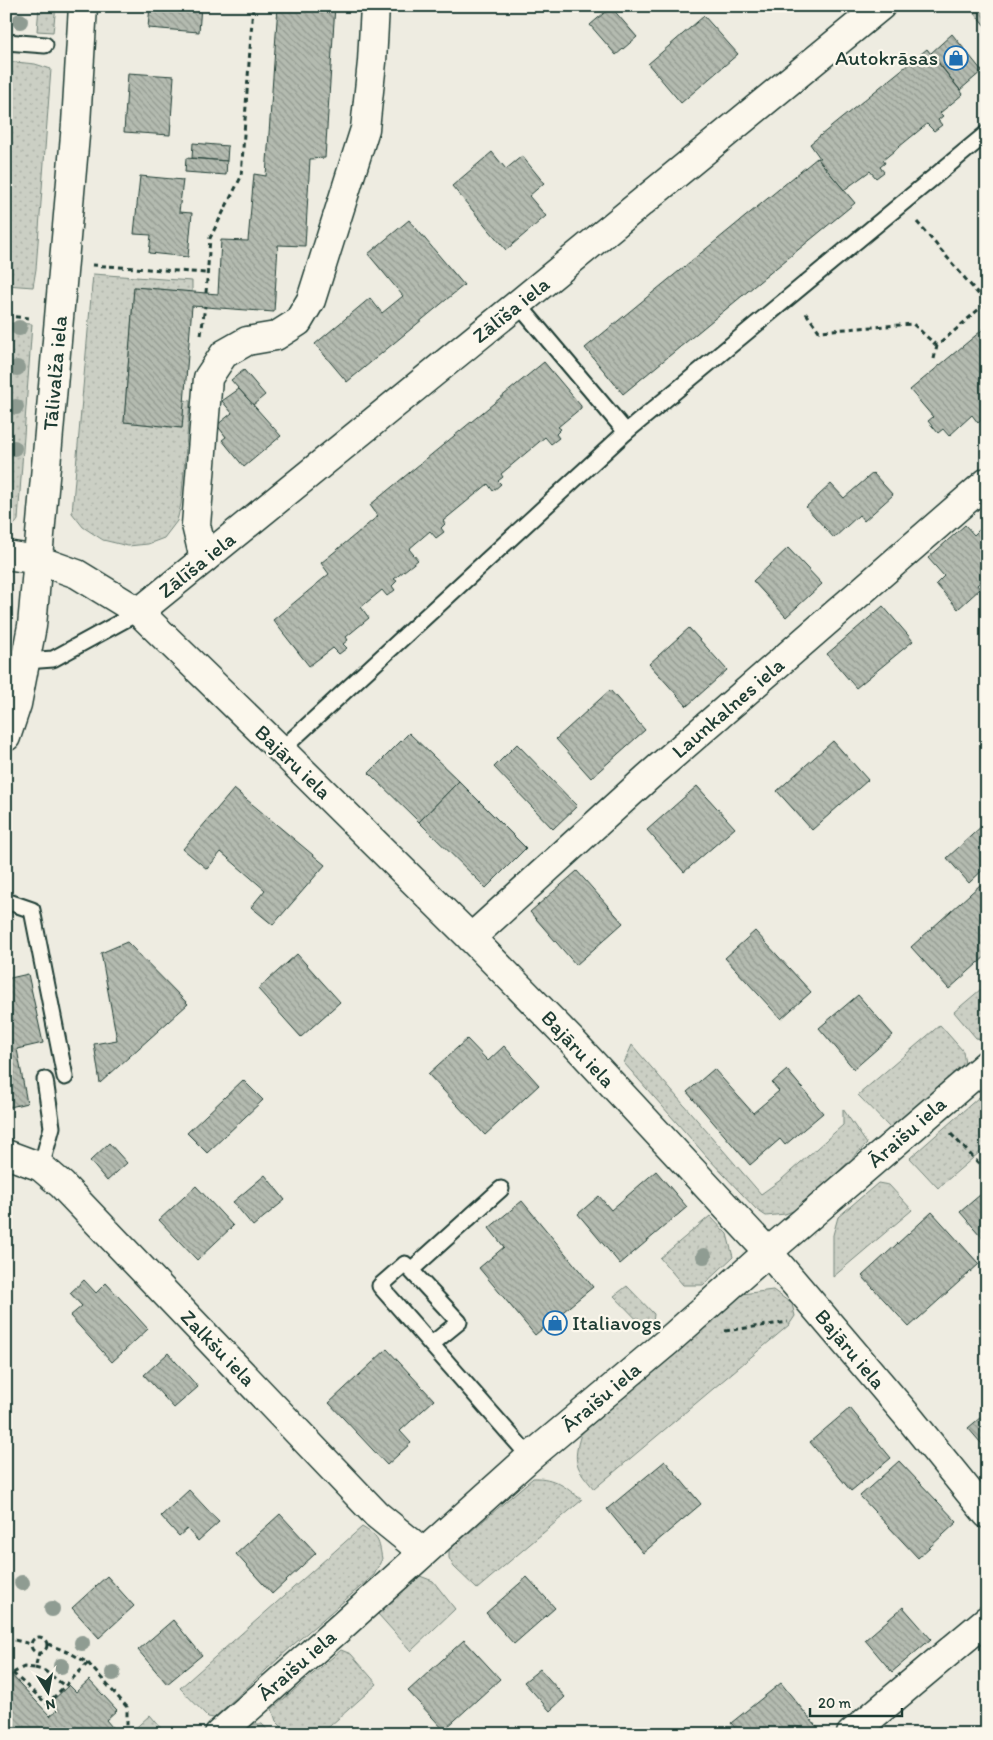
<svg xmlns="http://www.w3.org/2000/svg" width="993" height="1740" viewBox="0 0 993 1740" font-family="Itim,sans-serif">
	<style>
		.grass { fill: url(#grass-dots); stroke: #75867c }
		.building { fill: url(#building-back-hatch); stroke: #1f3d34 }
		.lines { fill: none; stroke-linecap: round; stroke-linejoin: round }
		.service-casing { stroke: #1f3d34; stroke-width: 19 }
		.minor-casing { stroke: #1f3d34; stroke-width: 31 }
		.tertiary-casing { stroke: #1f3d34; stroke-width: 31 }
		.path { stroke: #1f3d34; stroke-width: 3; stroke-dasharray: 5 4; stroke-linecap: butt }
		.service { stroke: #fbf7ec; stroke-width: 15 }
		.minor { stroke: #fbf7ec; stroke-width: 28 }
		.tertiary { stroke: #fbf7ec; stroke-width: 28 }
		.tree { fill: #8f9c92 }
		.labels { text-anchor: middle; stroke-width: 4.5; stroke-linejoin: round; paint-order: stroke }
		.poi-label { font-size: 21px; fill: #1f3d34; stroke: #fbf7ec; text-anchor: end }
		.street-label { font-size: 21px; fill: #1f3d34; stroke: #fbf7ec }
	</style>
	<defs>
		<pattern id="grass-dots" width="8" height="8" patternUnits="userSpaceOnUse" patternTransform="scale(1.25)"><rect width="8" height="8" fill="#cbcfc4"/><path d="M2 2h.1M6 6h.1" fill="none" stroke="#aeb3a9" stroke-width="1.8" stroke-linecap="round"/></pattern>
		<pattern id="building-back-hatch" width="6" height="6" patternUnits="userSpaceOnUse" patternTransform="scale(1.25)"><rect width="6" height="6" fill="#b4bbb0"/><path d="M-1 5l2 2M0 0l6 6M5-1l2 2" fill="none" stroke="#929990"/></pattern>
	</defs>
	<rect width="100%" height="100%" fill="#eeece1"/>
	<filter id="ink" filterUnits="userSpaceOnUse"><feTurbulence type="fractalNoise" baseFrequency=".02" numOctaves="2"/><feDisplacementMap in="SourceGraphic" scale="10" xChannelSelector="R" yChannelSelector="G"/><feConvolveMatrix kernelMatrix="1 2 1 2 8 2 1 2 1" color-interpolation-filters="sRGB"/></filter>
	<g filter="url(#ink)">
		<g class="grass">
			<path d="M 39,6 L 56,6 L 53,32 L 37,31 Z"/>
			<path d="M 6,61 L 35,64 L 51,69 L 36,269 L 33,287 L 6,285 L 9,269 L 6,268 Z"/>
			<path d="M 93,274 L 192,281 L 192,292 L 134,287 L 124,422 L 182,428 L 184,400 L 190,401 L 181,504 L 177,521 L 164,538 L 148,544 L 128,546 L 103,540 L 83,527 L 72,513 Z"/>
			<path d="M 6,323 L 32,324 L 18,520 C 15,525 12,527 6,526 Z"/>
			<path d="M 987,984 L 987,1040 L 976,1038 L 954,1012 Z"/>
			<path d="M 940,1025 L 963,1051 L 965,1064 L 890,1128 L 858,1095 Z"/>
			<path d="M 632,1045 L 761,1194 L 782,1179 L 843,1125 L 843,1109 L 867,1144 L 801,1208 L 785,1214 L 766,1216 L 757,1210 L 708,1158 L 624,1063 Z"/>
			<path d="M 987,1090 L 987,1146 L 938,1188 L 910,1158 Z"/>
			<path d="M 878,1183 L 889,1185 L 912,1210 L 833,1277 L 833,1235 L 838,1217 Z"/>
			<path d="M 710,1216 L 727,1234 L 733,1257 L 703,1285 L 683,1285 L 660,1258 Z"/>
			<path d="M 627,1286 L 654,1314 L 653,1323 L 644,1327 L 614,1296 Z"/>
			<path d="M 773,1290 L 792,1304 L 795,1316 L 789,1325 L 594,1489 C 576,1467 572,1463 581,1434 L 742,1294 Z"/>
			<path d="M 533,1478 C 555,1477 565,1487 582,1500 L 477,1589 L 454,1567 L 449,1558 L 449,1550 Z"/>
			<path d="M 362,1527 C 379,1537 379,1541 382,1559 L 374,1575 L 293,1645 L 214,1718 L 208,1717 L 180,1688 Z"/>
			<path d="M 420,1576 L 433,1581 L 455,1609 L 411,1651 L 378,1614 Z"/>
			<path d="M 341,1650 L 351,1654 L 377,1684 L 321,1734 L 289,1734 L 276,1721 L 272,1709 Z"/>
			<path d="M 150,1715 L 166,1734 L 129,1734 Z"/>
			<path d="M 253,1724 L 262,1724 L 271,1734 L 243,1734 Z"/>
		</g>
		<g class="building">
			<path d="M 150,6 L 201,6 L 199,32 L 148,28 Z"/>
			<path d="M 278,6 L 335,6 L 325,158 L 310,159 L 305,246 L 278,245 L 274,312 L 192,306 L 182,428 L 124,422 L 134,287 L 218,294 L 221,240 L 248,241 L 254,174 L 266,176 Z"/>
			<path d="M 969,6 L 987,6 L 987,25 L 985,26 Z"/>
			<path d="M 611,7 L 637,37 L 616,55 L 590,25 Z"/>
			<path d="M 704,16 L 738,54 L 681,103 L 648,64 Z"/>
			<path d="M 952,34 L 982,71 L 960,90 L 931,53 Z"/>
			<path d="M 927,49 L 963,94 L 940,113 L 943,116 L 938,120 L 942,125 L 934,131 L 927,124 L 883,160 L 885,163 L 880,167 L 884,172 L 876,178 L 870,171 L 844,190 L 817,158 L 820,158 L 810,144 Z"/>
			<path d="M 128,73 L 174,76 L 170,135 L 124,132 Z"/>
			<path d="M 193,143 L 228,146 L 227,161 L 192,158 Z"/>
			<path d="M 492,152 L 506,169 L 522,156 L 544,183 L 529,196 L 546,216 L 506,250 L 452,186 Z"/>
			<path d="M 186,158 L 227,161 L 226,175 L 185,172 Z"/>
			<path d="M 817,158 L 855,203 L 623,394 L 585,348 Z"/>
			<path d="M 140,176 L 183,180 L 179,212 L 192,213 L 188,257 L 149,253 L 151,235 L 134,234 Z"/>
			<path d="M 409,220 L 464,285 L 347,382 L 315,344 L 370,298 L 382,313 L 403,296 L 368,254 Z"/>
			<path d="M 6,268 L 9,268 L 7,281 L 6,281 Z"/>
			<path d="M 987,326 L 987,403 L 985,404 L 987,408 L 982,412 L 986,416 L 978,423 L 972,415 L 949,436 L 943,429 L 938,433 L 928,421 L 933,417 L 910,390 Z"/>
			<path d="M 544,362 L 581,406 L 581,408 L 558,427 L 561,429 L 556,434 L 559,438 L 551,444 L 545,437 L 501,474 L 503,477 L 498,481 L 501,484 L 493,491 L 488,484 L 443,521 L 445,524 L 441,528 L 444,532 L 436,538 L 430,531 L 409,549 L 418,560 L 394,579 L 397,581 L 392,586 L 395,590 L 387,596 L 382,590 L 361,607 L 369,618 L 346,637 L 348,640 L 343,644 L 347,648 L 339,654 L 333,648 L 309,666 L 273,620 L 329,574 L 321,563 L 378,516 L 370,505 Z"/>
			<path d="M 244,370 L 265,395 L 253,405 L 231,380 Z"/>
			<path d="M 239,389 L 281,436 L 244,467 L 222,440 L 226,437 L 217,425 L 232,413 L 222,401 Z"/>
			<path d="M 873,473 L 893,495 L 864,521 L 859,515 L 834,538 L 806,507 L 831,484 L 844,498 Z"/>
			<path d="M 965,525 L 974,535 L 983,526 L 987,530 L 987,576 L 977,585 L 980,589 L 958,609 L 936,584 L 944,576 L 928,558 Z"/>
			<path d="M 788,548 L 822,584 L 786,617 L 753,581 Z"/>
			<path d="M 883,606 L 913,641 L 856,688 L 827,654 Z"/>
			<path d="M 689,628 L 727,670 L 687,706 L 649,664 Z"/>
			<path d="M 610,690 L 645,730 L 591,778 L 556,739 Z"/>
			<path d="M 409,733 L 459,781 L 419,822 L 369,773 Z"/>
			<path d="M 833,741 L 868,780 L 812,830 L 777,791 Z"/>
			<path d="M 517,744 L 577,806 L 553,829 L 494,767 Z"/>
			<path d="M 459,781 L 526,848 L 486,888 L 419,822 Z"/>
			<path d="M 697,786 L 735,828 L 684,872 L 647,830 Z"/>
			<path d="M 234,789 L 325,865 L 273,925 L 251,907 L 265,890 L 221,852 L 207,869 L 183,849 Z"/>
			<path d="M 984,824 L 987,828 L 987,866 L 969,883 L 947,858 Z"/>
			<path d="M 577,871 L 623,923 L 576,965 L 530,912 Z"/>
			<path d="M 980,885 L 987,892 L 987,955 L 949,989 L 911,947 Z"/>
			<path d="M 755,931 L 811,992 L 781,1019 L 725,958 Z"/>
			<path d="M 127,942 L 188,1004 L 100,1083 L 94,1044 L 117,1040 L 101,953 Z"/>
			<path d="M 297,954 L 340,1002 L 301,1037 L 258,989 Z"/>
			<path d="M 28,974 L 43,1043 L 17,1049 L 27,1103 L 6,1108 L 6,979 Z"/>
			<path d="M 858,995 L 893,1035 L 854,1069 L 819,1028 Z"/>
			<path d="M 467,1039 L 488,1061 L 504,1046 L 539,1085 L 485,1135 L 428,1074 Z"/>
			<path d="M 714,1069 L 753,1113 L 779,1091 L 772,1083 L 787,1070 L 823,1113 L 785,1145 L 780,1139 L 750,1165 L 687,1092 Z"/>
			<path d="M 243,1080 L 263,1100 L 207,1153 L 187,1133 Z"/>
			<path d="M 109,1143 L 127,1163 L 107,1181 L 90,1161 Z"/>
			<path d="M 656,1171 L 687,1207 L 620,1264 L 578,1214 L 599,1196 L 611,1210 Z"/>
			<path d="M 265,1175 L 285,1200 L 253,1226 L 233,1202 Z"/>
			<path d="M 196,1186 L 233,1226 L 197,1260 L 159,1220 Z"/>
			<path d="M 987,1189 L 987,1243 L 960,1212 Z"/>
			<path d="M 522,1201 L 593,1287 L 535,1335 L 479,1268 L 504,1247 L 489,1228 Z"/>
			<path d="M 932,1212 L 979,1264 L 909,1327 L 862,1276 Z"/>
			<path d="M 84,1280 L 96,1293 L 106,1283 L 148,1329 L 112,1362 L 70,1316 L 82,1306 L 70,1293 Z"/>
			<path d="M 387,1349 L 434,1400 L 400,1431 L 411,1443 L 387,1465 L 329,1403 Z"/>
			<path d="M 168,1353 L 198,1387 L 174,1408 L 144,1375 Z"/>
			<path d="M 850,1408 L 891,1458 L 851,1491 L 810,1442 Z"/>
			<path d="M 987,1412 L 987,1450 L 968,1428 Z"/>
			<path d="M 665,1461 L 701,1504 L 643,1553 L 607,1509 Z"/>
			<path d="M 899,1461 L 957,1522 L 918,1558 L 860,1496 Z"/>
			<path d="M 189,1490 L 219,1522 L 198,1541 L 187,1529 L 179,1536 L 161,1516 Z"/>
			<path d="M 280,1514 L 316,1553 L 272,1594 L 236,1554 Z"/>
			<path d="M 107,1576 L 134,1606 L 99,1638 L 72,1608 Z"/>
			<path d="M 527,1577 L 555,1608 L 514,1644 L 486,1613 Z"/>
			<path d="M 903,1607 L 931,1639 L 892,1672 L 865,1640 Z"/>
			<path d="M 173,1620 L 202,1655 L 167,1684 L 138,1650 Z"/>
			<path d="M 464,1640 L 500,1679 L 444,1730 L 408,1691 Z"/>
			<path d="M 6,1669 L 50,1716 L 57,1710 L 50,1703 L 69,1685 L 76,1692 L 89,1680 L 117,1710 L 106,1720 L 118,1734 L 13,1734 L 6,1727 Z"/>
			<path d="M 540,1669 L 565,1697 L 550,1711 L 524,1682 Z"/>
			<path d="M 781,1683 L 819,1730 L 814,1734 L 740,1734 L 731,1723 Z"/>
		</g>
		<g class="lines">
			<g class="service-casing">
				<g id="service">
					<path d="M 6,42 L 45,45"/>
					<path d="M 518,304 L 626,432"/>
					<path d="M 26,661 L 53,659 L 139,612"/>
					<path d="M 281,750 L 626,432 L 987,133"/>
					<path d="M 6,901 L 32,910 L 65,1077"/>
					<path d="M 41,1167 L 52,1127 L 45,1080"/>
					<path d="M 411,1270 L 501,1189"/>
					<path d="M 432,1344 L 459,1322 L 405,1264 L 380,1286 L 530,1457"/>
				</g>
			</g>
			<g class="minor-casing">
				<g id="minor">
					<path d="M 6,555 L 38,560 L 77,574 L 139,612 L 281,750 L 471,938 L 572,1041 L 768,1252 L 906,1414 L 987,1514"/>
					<path d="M 204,559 L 196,525 L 208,378 L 224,354 L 247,341 L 276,336 L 298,322 L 311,300 L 365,129 L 372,62 L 375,6"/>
					<path d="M 139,612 L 518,304 L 881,6"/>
					<path d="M 471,938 L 648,777 L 987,482"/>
					<path d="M 6,1154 L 41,1167 L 62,1185 L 376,1514 L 423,1552"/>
					<path d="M 219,1734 L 342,1626 L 530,1457 L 667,1342 L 768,1252 L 987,1064"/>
					<path d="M 851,1734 L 987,1620"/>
				</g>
			</g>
			<g class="tertiary-casing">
				<path id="tertiary" d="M 6,737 L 17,704 L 32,626 L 76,124 L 83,6"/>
			</g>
			<g class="path">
				<path d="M 917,222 L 986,303"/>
				<path d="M 92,265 L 206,273"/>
				<path d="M 206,293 L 210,238 L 241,177 L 253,6"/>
				<path d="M 806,313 L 819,331 L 913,324 L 937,346"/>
				<path d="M 6,316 L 29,318"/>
				<path d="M 201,335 L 205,306"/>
				<path d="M 934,359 L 937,346 L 986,303"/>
				<path d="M 951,1134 L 987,1172"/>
				<path d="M 725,1331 L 788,1322"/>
				<circle cx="39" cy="1645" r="8"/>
				<path d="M 6,1638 L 31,1644"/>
				<path d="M 88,1663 L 127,1707 L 127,1728 L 123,1734"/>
				<path d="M 6,1667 L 47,1704 L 88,1663 L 72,1654 L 48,1644"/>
				<path d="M 35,1668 L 45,1671 L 65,1686"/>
				<path d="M 13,1673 L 24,1667 L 35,1668 L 39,1653"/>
			</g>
			<use href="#service" class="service"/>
			<use href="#minor" class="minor"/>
			<use href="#tertiary" class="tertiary"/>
		</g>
		<g class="tree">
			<circle cx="20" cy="21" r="8"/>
			<circle cx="19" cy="328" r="8"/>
			<circle cx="17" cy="368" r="8"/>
			<circle cx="16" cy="407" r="8"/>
			<circle cx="14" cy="448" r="8"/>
			<circle cx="704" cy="1256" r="8"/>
			<circle cx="22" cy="1583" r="8"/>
			<circle cx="52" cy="1609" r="8"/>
			<circle cx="82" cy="1643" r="8"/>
			<circle cx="61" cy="1666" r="8"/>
			<circle cx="113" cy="1673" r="8"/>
		</g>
	</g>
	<defs>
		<g id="shop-ring" transform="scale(1.25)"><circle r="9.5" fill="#fbf7ec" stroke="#1f6fb2" stroke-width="1.5"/><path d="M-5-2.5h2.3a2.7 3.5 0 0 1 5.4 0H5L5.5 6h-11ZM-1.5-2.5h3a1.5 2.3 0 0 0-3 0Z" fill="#1f6fb2"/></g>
	</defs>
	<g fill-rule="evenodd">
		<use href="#shop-ring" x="956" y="58"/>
		<use href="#shop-ring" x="555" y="1323"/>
	</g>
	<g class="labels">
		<g class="poi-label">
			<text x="938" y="65">Autokrāsas</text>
			<text x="572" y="1330" text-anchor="start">Italiavogs</text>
		</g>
		<g class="street-label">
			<text transform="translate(511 310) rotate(-39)" y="7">Zālīša iela</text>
			<text transform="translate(55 373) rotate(-85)" y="7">Tālivalža iela</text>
			<text transform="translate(197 565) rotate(-39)" y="7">Zālīša iela</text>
			<text transform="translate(728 708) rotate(-41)" y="7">Launkalnes iela</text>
			<text transform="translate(293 762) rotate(44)" y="7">Bajāru iela</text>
			<text transform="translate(578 1049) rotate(47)" y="7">Bajāru iela</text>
			<text transform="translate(907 1132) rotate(-41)" y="7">Āraišu iela</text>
			<text transform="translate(218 1348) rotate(46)" y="7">Zalkšu iela</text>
			<text transform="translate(850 1349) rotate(50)" y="7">Bajāru iela</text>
			<text transform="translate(601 1397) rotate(-40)" y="7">Āraišu iela</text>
			<text transform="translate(297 1665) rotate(-41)" y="7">Āraišu iela</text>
		</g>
	</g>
	<rect width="993" height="1740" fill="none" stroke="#fbf7ec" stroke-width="25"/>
	<rect x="12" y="12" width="968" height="1715" fill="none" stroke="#1f3d34" stroke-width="2" filter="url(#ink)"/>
	<g transform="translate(48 1692) rotate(169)" stroke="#fbf7ec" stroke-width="4" paint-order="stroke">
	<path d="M0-4L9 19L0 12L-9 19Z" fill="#1f3d34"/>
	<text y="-8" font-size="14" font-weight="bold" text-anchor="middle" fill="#1f3d34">N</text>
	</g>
	<path d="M810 1708v8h92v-8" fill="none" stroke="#1f3d34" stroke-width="2.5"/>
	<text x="818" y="1708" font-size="15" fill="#1f3d34" stroke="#fbf7ec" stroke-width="4" paint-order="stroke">20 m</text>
</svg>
